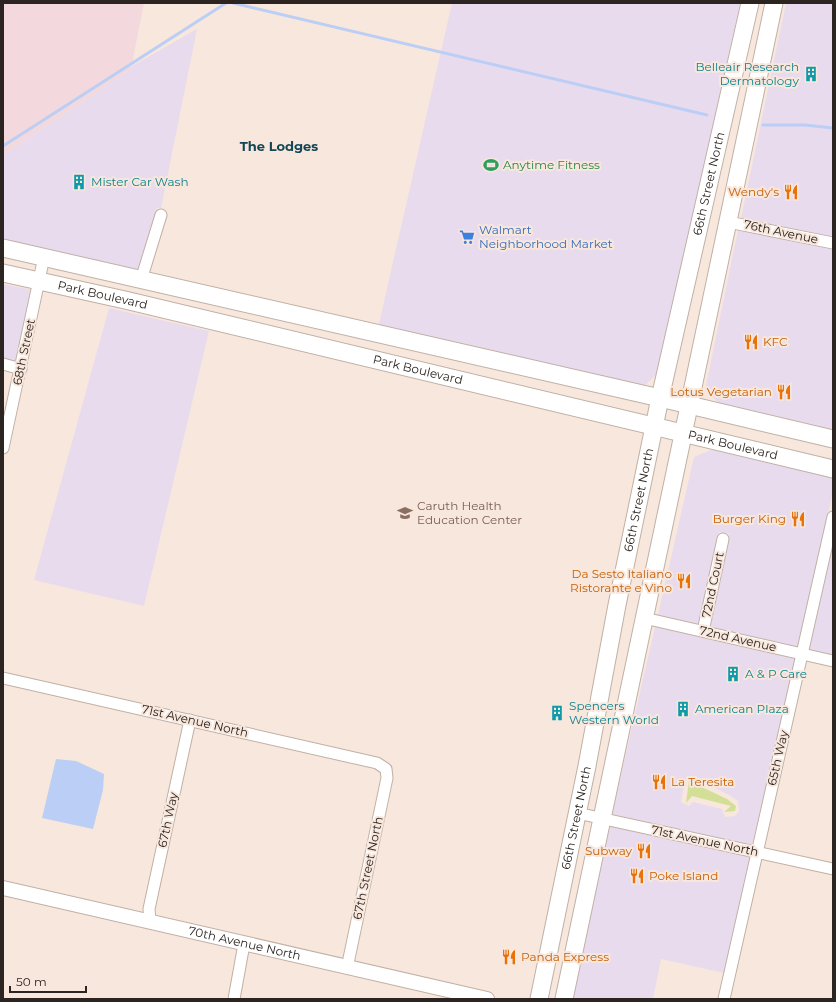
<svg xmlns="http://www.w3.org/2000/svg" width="836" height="1002" viewBox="0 0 836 1002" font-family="Montserrat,sans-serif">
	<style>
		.commercial { fill: #e9dbee; fill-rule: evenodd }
		.industrial { fill: #f3d9dd }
		.green { fill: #d3df97 }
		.water { fill: #bbcef5 }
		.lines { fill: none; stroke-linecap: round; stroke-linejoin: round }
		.stream { stroke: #bbcef5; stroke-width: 3 }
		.minor-casing { stroke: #c0b0a6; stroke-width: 13 }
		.tertiary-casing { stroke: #c0b0a6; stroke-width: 16 }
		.primary-casing { stroke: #c0b0a6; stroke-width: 19 }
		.minor { stroke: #fff; stroke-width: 11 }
		.tertiary { stroke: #fff; stroke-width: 14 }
		.primary { stroke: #fff; stroke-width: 17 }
		.labels { text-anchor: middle; stroke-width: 4; stroke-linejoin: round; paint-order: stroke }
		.culture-label { font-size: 12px; fill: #0d838f; stroke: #f8e7dc; text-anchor: start }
		.leisure-label { font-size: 12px; fill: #27864d; stroke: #f8e7dc; text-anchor: start }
		.street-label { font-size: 12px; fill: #2b2420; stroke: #f8e7dc }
		.food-label { font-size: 12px; fill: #c56008; stroke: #f8e7dc; text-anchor: end }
		.shop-label { font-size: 12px; fill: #366cbe; stroke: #f8e7dc; text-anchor: start }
		.education-label { font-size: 12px; fill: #785e54; stroke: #f8e7dc; text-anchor: start }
		.neighbourhood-label { font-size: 13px; font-weight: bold; fill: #104655; stroke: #f8e7dc }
	</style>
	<rect width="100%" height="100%" fill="#f8e7dc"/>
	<g class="commercial">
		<path d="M 452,3 L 743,3 L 662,369 L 642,388 L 378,328 Z"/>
		<path d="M 786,3 L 833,3 L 833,237 L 741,218 Z"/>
		<path d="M 197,29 L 161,208 L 157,208 L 138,272 L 3,240 L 3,155 L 131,69 L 132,66 Z"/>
		<path d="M 738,230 L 833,249 L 833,429 L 719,403 L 705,390 Z"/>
		<path d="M 3,284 L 32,290 L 17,362 L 3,358 Z"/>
		<path d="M 109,308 L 209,331 L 144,606 L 34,580 Z"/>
		<path d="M 716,448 L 833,475 L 833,491 L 799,647 L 710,627 L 729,534 L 719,532 L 699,624 L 658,615 L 694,457 Z"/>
		<path d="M 833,540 L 833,655 L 809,649 Z"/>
		<path d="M 655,627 L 796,659 L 752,845 L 612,814 ZM 691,776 L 729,795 L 738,801 L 739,811 L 735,816 L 725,817 L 722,809 L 693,802 L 689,806 L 681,802 L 685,780 Z"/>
		<path d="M 610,826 L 750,857 L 724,973 L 661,959 L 653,999 L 570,999 Z"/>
	</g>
	<path class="industrial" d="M 3,3 L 144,3 L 131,69 L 3,155 Z"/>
	<path class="green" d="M 689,781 L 727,799 L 736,806 L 735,811 L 724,812 L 731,806 L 692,796 L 686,803 Z"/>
	<path class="water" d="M 56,759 L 76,761 L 104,774 L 103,790 L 93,829 L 42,818 Z"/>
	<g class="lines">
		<g class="stream">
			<path d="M 233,3 L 707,115"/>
			<path d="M 763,125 L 805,125 L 833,128"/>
			<path d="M 3,146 L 226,3"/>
		</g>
		<g class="minor-casing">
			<g id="minor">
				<path d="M 728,222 L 833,243"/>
				<path d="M 141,280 L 161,215"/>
				<path d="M 3,364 L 21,369"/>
				<path d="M 3,448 L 44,257"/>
				<path d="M 644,618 L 833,661"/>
				<path d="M 703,631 L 723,539"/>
				<path d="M 3,678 L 377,763 L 386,769 L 387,778 L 347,968"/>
				<path d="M 577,813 L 833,869"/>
				<path d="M 150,921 L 149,909 L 190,720"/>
				<path d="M 234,999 L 244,944"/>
				<path d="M 724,999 L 833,517"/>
			</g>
		</g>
		<g class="tertiary-casing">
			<g id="tertiary">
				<path id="s1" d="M 3,888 L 487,999"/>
			</g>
		</g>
		<g class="primary-casing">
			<g id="primary">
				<path d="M 3,248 L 660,398 L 833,439"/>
				<path id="s2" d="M 3,273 L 125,300 L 833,469"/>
				<path id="s3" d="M 539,999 L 587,766 L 617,605 L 660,398 L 750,3"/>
				<path d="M 564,999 L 774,3"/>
			</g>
		</g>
		<use href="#minor" class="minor"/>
		<use href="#tertiary" class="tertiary"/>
		<use href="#primary" class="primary"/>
	</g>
	<defs>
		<g id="building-bare" transform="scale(1.2)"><path d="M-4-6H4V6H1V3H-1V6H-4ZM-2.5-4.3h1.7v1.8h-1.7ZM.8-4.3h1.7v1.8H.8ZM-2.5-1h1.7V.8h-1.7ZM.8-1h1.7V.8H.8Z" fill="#0f9aa8" stroke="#f8e7dc" stroke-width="2.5" paint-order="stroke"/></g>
		<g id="stadium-bare" transform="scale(1.2)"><path d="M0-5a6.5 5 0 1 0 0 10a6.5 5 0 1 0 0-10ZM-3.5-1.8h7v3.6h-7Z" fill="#2e9e5b" stroke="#f8e7dc" stroke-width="2.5" paint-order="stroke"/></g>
		<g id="restaurant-bare" transform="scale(1.2)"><path d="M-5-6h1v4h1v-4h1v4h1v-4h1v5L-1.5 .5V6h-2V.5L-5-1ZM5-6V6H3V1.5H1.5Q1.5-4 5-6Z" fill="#e8710a" stroke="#f8e7dc" stroke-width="2.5" paint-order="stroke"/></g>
		<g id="supermarket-bare" transform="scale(1.2)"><path d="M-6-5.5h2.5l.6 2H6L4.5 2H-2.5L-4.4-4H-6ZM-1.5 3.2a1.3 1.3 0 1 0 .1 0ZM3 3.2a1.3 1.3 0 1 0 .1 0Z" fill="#3f7fe0" stroke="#f8e7dc" stroke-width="2.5" paint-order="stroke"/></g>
		<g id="university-bare" transform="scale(1.2)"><path d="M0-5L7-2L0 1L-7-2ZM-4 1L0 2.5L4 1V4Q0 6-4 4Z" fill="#8d6e63" stroke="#f8e7dc" stroke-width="2.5" paint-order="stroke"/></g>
	</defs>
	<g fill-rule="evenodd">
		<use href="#building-bare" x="811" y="74"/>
		<use href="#stadium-bare" x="491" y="165"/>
		<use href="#building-bare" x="79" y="182"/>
		<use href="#restaurant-bare" x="791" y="192"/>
		<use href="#supermarket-bare" x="467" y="237"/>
		<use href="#restaurant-bare" x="751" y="342"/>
		<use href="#restaurant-bare" x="784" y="392"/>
		<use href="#university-bare" x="405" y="513"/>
		<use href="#restaurant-bare" x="798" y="519"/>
		<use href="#restaurant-bare" x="684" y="581"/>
		<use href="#building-bare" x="733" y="674"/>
		<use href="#building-bare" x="683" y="709"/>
		<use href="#building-bare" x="557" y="713"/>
		<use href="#restaurant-bare" x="659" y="782"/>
		<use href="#restaurant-bare" x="644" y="851"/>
		<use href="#restaurant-bare" x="637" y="876"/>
		<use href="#restaurant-bare" x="509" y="957"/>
	</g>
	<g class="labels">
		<g class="culture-label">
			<text x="799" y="71" text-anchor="end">Belleair Research<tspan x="799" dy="14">Dermatology</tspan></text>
			<text x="91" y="186">Mister Car Wash</text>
			<text x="745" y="678">A &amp; P Care</text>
			<text x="569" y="710">Spencers<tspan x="569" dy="14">Western World</tspan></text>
			<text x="695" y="713">American Plaza</text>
		</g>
		<g class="leisure-label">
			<text x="503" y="169">Anytime Fitness</text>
		</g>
		<g class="street-label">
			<text dy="4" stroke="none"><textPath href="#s3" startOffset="833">66th Street North</textPath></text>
			<text transform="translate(781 232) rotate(12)" y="4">76th Avenue</text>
			<text dy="4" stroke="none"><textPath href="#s2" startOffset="102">Park Boulevard</textPath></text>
			<text transform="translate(24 352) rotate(-78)" y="4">68th Street</text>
			<text dy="4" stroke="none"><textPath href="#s2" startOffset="426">Park Boulevard</textPath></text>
			<text dy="4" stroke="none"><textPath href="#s2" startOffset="750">Park Boulevard</textPath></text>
			<text dy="4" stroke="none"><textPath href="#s3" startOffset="509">66th Street North</textPath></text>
			<text transform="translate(713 585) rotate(-78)" y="4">72nd Court</text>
			<text transform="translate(738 639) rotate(13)" y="4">72nd Avenue</text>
			<text transform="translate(195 721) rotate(13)" y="4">71st Avenue North</text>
			<text transform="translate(778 758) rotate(-77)" y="4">65th Way</text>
			<text dy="4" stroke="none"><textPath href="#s3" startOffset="185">66th Street North</textPath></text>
			<text transform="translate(168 820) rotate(-78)" y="4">67th Way</text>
			<text transform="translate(705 841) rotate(12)" y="4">71st Avenue North</text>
			<text transform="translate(368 868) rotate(-78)" y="4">67th Street North</text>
			<text dy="4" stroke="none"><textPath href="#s1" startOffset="248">70th Avenue North</textPath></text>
		</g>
		<g class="food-label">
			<text x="779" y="196">Wendy's</text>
			<text x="763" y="346" text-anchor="start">KFC</text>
			<text x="772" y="396">Lotus Vegetarian</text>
			<text x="786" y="523">Burger King</text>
			<text x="672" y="578">Da Sesto Italiano<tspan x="672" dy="14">Ristorante e Vino</tspan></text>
			<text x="671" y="786" text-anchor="start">La Teresita</text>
			<text x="632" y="855">Subway</text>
			<text x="649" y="880" text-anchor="start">Poke Island</text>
			<text x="521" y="961" text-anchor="start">Panda Express</text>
		</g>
		<g class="shop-label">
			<text x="479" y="234">Walmart<tspan x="479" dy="14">Neighborhood Market</tspan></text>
		</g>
		<g class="education-label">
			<text x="417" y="510">Caruth Health<tspan x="417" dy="14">Education Center</tspan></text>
		</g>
		<g class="neighbourhood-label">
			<text x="279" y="151">The Lodges</text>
		</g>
	</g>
	<rect width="836" height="1002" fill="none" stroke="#2b2420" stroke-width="8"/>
	<path d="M10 986v6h76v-6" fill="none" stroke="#2b2420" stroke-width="2"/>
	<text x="16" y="986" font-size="12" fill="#2b2420" stroke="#f8e7dc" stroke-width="3" paint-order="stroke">50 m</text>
</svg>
